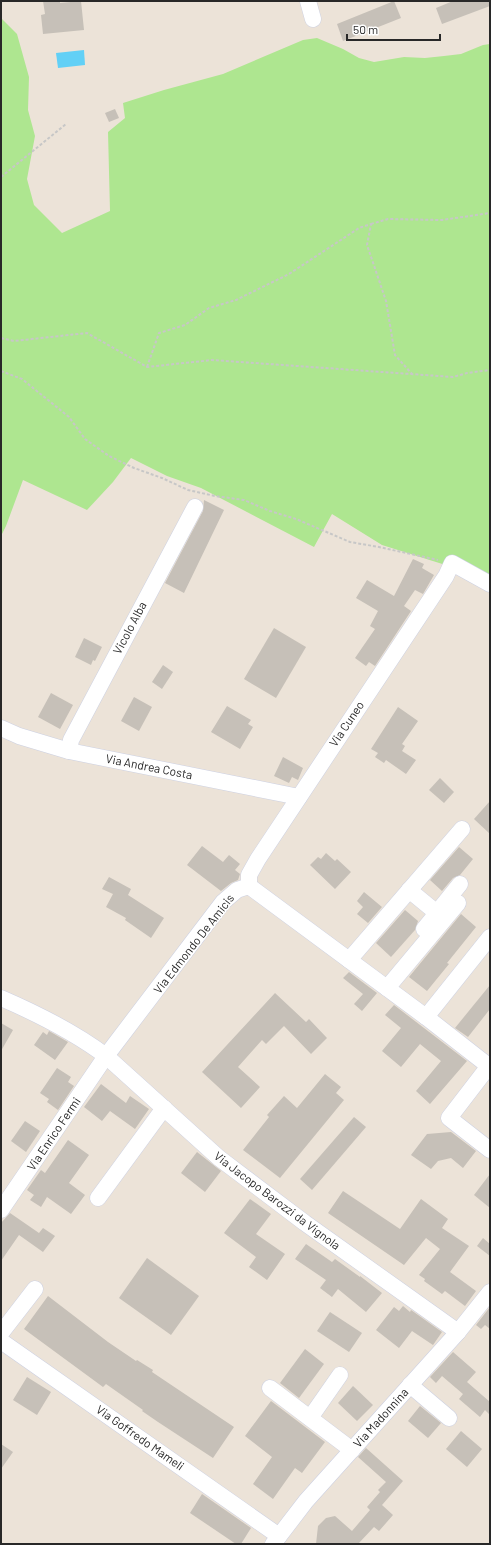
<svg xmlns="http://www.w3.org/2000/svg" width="491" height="1545" viewBox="0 0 491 1545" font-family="Barlow,sans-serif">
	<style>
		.green { fill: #aee690 }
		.water { fill: #62d0f6 }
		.building { fill: #c6c0b8 }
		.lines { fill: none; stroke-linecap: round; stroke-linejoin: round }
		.minor-casing { stroke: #cdd1e2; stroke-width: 17 }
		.path { stroke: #c7c7c7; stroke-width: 2; stroke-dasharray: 3 2; stroke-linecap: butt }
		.minor { stroke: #fff; stroke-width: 16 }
		.labels { text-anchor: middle; stroke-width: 3; stroke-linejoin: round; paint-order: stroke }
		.street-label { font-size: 12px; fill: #282828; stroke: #fff }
	</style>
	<rect width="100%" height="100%" fill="#ece3d8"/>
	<path class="green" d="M 1,18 L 17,34 L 29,77 L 28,110 L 35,136 L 27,179 L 34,205 L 62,233 L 110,211 L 108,132 L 125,118 L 123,103 L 164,90 L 223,74 L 303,40 L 317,38 L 343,49 L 359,58 L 374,62 L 404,57 L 425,58 L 444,56 L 461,54 L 483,45 L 490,44 L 490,579 L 382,545 L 332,514 L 314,547 L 201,488 L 167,476 L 131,458 L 113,482 L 87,510 L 23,480 L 6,526 L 1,536 Z"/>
	<path class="water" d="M 84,50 L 85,65 L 58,68 L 56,53 Z"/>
	<g class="building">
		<path d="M 43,1 L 60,1 L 60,3 L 81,1 L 84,30 L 43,34 L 41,15 L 45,14 Z"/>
		<path d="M 394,1 L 401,18 L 343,41 L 337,24 Z"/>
		<path d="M 453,1 L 490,1 L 490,6 L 442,24 L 436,8 Z"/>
		<path d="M 115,109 L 119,118 L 109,122 L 105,113 Z"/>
		<path d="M 204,500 L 224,510 L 184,593 L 165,583 L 203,511 Z"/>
		<path d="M 413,559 L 424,564 L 422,568 L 434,575 L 423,594 L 415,590 L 404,606 L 411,611 L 375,666 L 369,662 L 366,666 L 355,658 L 375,629 L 370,626 L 378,611 L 356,598 L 367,580 L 394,596 Z"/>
		<path d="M 274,628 L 306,647 L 276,698 L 244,679 Z"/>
		<path d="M 84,638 L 102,647 L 95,661 L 93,660 L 91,665 L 75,657 Z"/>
		<path d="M 163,665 L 173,672 L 162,689 L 152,682 Z"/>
		<path d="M 51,693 L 73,705 L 60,729 L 38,717 Z"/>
		<path d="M 134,697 L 152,707 L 139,731 L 121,721 Z"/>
		<path d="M 227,706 L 251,720 L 248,724 L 253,727 L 240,749 L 211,732 Z"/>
		<path d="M 398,707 L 418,721 L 402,744 L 405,746 L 402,751 L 416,760 L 406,774 L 386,760 L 384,763 L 375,757 L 378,753 L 371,749 Z"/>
		<path d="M 283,757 L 303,768 L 298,780 L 292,777 L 289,783 L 274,776 Z"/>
		<path d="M 440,778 L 454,792 L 444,803 L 429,790 Z"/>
		<path d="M 490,801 L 490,834 L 474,819 Z"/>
		<path d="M 202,846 L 223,862 L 229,855 L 240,864 L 235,870 L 240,874 L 238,880 L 231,883 L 221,891 L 187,865 Z"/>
		<path d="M 459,847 L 473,859 L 460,875 L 453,878 L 442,891 L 430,880 Z"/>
		<path d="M 326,853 L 335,861 L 337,859 L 351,872 L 335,889 L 310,865 L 318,857 L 321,859 Z"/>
		<path d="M 109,877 L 131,889 L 128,895 L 164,918 L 151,938 L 125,920 L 126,918 L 106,907 L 113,894 L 102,889 Z"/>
		<path d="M 364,892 L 382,907 L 368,923 L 357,914 L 363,907 L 357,901 Z"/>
		<path d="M 405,910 L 418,921 L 415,930 L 391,957 L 376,943 Z"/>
		<path d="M 461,914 L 476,927 L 447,963 L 449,964 L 427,991 L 409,977 Z"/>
		<path d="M 349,972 L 377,993 L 362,1011 L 354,1004 L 363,994 L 343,978 Z"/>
		<path d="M 490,985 L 490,1009 L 468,1037 L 455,1028 Z"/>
		<path d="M 275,993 L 306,1022 L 309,1019 L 327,1038 L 311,1054 L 284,1026 L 266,1044 L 262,1040 L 238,1067 L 260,1087 L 241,1108 L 202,1072 Z"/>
		<path d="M 394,1005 L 467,1061 L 430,1104 L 416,1091 L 441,1061 L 420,1044 L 401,1067 L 382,1051 L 401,1028 L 385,1015 Z"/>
		<path d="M 1,1023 L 13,1030 L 1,1051 Z"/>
		<path d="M 49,1031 L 68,1042 L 55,1060 L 34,1045 L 43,1032 L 47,1035 Z"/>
		<path d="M 57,1068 L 71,1077 L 68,1082 L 74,1086 L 58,1110 L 47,1102 L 49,1099 L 40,1093 Z"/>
		<path d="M 325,1074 L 341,1087 L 336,1093 L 344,1100 L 280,1178 L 243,1150 L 269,1117 L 267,1115 L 284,1096 L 297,1108 Z"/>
		<path d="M 101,1084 L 126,1103 L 130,1096 L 149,1109 L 135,1129 L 110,1111 L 102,1121 L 84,1107 Z"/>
		<path d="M 354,1117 L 366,1127 L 312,1190 L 300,1179 Z"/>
		<path d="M 25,1121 L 40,1131 L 26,1152 L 11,1141 Z"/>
		<path d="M 451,1132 L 476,1151 L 463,1168 L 451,1158 L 438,1161 L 431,1169 L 411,1155 L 427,1134 Z"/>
		<path d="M 68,1140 L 89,1155 L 69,1183 L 85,1195 L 71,1214 L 47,1197 L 41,1207 L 30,1200 L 34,1195 L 27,1190 L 41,1170 L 45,1173 Z"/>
		<path d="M 197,1152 L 221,1171 L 205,1192 L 181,1173 Z"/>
		<path d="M 490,1174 L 490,1208 L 474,1195 Z"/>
		<path d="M 343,1191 L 400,1229 L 421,1199 L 448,1219 L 442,1228 L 469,1246 L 450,1272 L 476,1291 L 465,1306 L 445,1291 L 442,1294 L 424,1281 L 425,1279 L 419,1275 L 440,1249 L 426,1238 L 404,1265 L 328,1213 Z"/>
		<path d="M 250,1199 L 271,1214 L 256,1234 L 285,1254 L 267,1280 L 249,1267 L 256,1257 L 224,1233 Z"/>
		<path d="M 10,1213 L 39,1233 L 43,1228 L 55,1236 L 43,1252 L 19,1235 L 1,1261 L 1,1223 Z"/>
		<path d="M 483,1238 L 490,1244 L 490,1256 L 477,1246 Z"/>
		<path d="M 306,1244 L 332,1262 L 335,1259 L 360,1277 L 360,1276 L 382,1293 L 366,1312 L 338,1289 L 332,1297 L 320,1288 L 326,1280 L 295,1259 Z"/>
		<path d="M 147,1258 L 199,1296 L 171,1335 L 119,1298 Z"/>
		<path d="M 48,1296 L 108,1342 L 136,1361 L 137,1360 L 153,1370 L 152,1372 L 234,1427 L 213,1458 L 158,1422 L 142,1411 L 143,1410 L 106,1384 L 103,1387 L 24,1329 Z"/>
		<path d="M 403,1306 L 410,1312 L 411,1310 L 442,1332 L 433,1345 L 412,1331 L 399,1348 L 376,1330 L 394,1307 L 399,1311 Z"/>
		<path d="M 490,1307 L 490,1329 L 485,1325 L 481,1329 L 476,1325 Z"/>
		<path d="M 330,1312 L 362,1333 L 349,1352 L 317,1331 Z"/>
		<path d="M 305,1349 L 324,1364 L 299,1398 L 280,1383 Z"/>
		<path d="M 453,1352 L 476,1372 L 467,1382 L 490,1402 L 490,1415 L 485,1410 L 480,1417 L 459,1399 L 463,1394 L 442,1376 L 436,1383 L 430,1377 Z"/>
		<path d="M 27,1377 L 51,1392 L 37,1415 L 13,1400 Z"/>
		<path d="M 353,1386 L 373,1405 L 357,1421 L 338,1403 Z"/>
		<path d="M 271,1401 L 325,1442 L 302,1473 L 295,1468 L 273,1499 L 253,1484 L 272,1457 L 245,1436 Z"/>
		<path d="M 420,1406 L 441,1423 L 428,1438 L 408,1421 Z"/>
		<path d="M 461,1431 L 482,1449 L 467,1467 L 446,1449 Z"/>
		<path d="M 1,1444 L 13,1452 L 1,1469 Z"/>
		<path d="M 366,1448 L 403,1481 L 382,1505 L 393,1515 L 379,1531 L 374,1527 L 358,1544 L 316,1544 L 318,1526 L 326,1518 L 335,1516 L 352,1531 L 370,1510 L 367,1507 L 380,1492 L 378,1490 L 386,1482 L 358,1457 Z"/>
		<path d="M 202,1494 L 251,1528 L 241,1544 L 236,1544 L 190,1513 Z"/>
	</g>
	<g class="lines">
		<g class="minor-casing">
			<g id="minor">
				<path d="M 308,1 L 313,19"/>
				<path d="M 1,728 L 19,736 L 69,751 L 299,797"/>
				<path d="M 69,751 L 71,740 L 195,507"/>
				<path d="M 249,886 L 249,875 L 258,859 L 446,576 L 452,563 L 490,584"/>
				<path d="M 409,890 L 437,913 L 424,929"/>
				<path d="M 439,910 L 460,884"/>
				<path d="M 349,960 L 462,829"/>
				<path d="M 387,988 L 458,903"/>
				<path d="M 1,998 C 38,1014 74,1032 106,1056 L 219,1158 L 305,1223 L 458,1332"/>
				<path d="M 426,1017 L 490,937"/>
				<path d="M 489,1066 L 449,1118 L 490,1150"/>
				<path d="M 98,1198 L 164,1108"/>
				<path d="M 1,1210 L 106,1056 L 223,902 L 237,890 L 249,886 L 426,1017 L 490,1067"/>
				<path d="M 1,1333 L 35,1289"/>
				<path d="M 1,1341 L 279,1536"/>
				<path d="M 410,1385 L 449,1418"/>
				<path d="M 270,1388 L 352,1450"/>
				<path d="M 310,1418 L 340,1375"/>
				<path d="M 273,1544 L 306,1501 L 458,1332 L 490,1292"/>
			</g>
		</g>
		<g class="path">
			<path d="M 1,177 L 66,124"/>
			<path d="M 371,224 L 388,219 L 442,220 L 490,213"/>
			<path d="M 1,338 L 14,341 L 87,333 L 147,367 L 212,360 L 453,377 L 467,373 L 490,370"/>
			<path d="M 147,367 L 159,333 L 185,325 L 209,308 L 236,300 L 289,274 L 359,228 L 371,224 L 367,245 L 386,301 L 395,355 L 412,374"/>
			<path d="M 1,371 L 22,379 L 69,417 L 85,439 L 109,456 L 134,468 L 162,478 L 188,490 L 215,496 L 244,500 L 270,511 L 296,519 L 350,542 L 379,547 L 438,560"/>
		</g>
		<use href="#minor" class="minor"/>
	</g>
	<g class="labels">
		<g class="street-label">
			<text transform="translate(130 628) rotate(-62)" y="4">Vicolo Alba</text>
			<text transform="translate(347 724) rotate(-56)" y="4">Via Cuneo</text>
			<text transform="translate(149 767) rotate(11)" y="4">Via Andrea Costa</text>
			<text transform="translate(194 944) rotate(-52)" y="4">Via Edmondo De Amicis</text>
			<text transform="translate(54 1134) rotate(-56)" y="4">Via Enrico Fermi</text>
			<text transform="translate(277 1201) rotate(37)" y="4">Via Jacopo Barozzi da Vignola</text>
			<text transform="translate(381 1418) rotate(-48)" y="4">Via Madonnina</text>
			<text transform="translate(140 1438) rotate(35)" y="4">Via Goffredo Mameli</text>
		</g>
	</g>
	<rect width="491" height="1545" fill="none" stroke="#282828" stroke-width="4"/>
	<path d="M347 34v6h93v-6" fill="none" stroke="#282828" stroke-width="2"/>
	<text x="353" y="34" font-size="12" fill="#282828" stroke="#ffffff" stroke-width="3" paint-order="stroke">50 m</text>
</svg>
